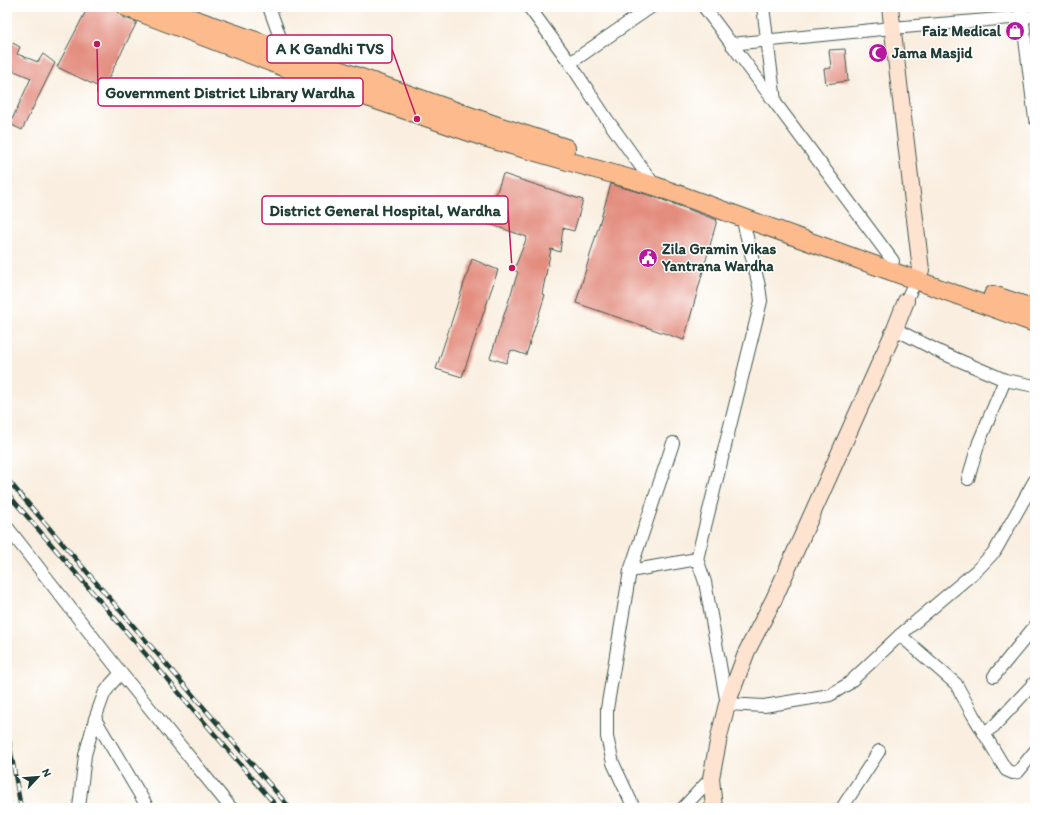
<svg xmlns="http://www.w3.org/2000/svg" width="1042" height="815" viewBox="0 0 1042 815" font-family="Itim,sans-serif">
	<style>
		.building { fill: #e38d7f }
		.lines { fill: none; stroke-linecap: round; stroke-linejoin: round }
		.street-casing { stroke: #40584e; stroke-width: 14 }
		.secondary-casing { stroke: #40584e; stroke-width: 18 }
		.primary-casing { stroke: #40584e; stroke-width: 20 }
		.street { stroke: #fff; stroke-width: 12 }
		.secondary { stroke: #fee3d1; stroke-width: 16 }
		.primary { stroke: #fcba8d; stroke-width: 18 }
		.rail-casing { stroke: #1f3d34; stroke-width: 4.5 }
		.rail { stroke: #fff; stroke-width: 3; stroke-dasharray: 9; stroke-linecap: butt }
		.labels { text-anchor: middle; stroke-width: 3; stroke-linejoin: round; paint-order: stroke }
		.poi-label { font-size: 15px; font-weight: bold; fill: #1f3d34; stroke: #fff; text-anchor: start }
		.leader { fill: none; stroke: #c2185b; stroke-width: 1.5 }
		.callout-dot { fill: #c2185b; stroke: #fff; stroke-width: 1.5 }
		.callout { fill: #fff; stroke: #c2185b; stroke-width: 1.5 }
		.callout-label { font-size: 16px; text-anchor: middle; font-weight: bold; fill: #1f3d34 }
	</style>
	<rect width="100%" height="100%" fill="#fff"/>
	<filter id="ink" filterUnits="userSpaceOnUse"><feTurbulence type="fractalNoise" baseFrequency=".025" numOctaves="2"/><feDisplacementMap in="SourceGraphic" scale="8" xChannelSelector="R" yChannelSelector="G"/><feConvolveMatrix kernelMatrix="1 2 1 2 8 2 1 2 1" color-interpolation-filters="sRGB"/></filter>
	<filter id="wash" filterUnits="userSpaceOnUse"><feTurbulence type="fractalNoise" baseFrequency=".012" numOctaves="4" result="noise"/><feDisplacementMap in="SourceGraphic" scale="16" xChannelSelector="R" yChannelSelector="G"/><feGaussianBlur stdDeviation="0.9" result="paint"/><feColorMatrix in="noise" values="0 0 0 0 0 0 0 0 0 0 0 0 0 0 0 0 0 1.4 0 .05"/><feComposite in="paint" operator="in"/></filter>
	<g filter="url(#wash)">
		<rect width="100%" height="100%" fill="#f9eedf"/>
		<g id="blocks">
			<g class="building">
				<path d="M 88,7 L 109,7 L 117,11 L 122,17 L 137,22 L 103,89 L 57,67 Z"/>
				<path d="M 7,40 L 20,47 L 17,54 L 38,62 L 43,54 L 55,63 L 22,130 L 10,124 L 31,78 L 7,68 Z"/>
				<path d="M 845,49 L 848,81 L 826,84 L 824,69 L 831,68 L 829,50 Z"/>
				<path d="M 503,174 L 583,200 L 574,231 L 563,228 L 560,252 L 551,249 L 542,294 L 545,295 L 526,355 L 511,350 L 506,363 L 490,358 L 518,272 L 514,270 L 527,237 L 486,223 Z"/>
				<path d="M 611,184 L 652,196 L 717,220 L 684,340 L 576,303 Z"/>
				<path d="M 472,259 L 498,270 L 462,377 L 436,369 Z"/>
			</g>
		</g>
	</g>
	<g filter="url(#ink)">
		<use href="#blocks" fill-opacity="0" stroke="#40584e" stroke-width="1"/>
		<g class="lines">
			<g class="street-casing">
				<g id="street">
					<path d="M 269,7 L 285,51"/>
					<path d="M 529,7 L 570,63 L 606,118 L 655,186"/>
					<path d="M 704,7 L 893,261"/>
					<path d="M 763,7 L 775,101"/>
					<path d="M 1021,7 L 1035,119"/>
					<path d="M 731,44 L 892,28 L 1035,16"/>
					<path d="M 570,63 L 651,7"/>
					<path d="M 906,301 L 919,273"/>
					<path d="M 895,329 L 942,353 L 1005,380 L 1035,386"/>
					<path d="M 968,479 L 979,442 L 1005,380"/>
					<path d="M 7,527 L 121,673 L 231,808"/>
					<path d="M 697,559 L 761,301 L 759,286 L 742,217"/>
					<path d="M 630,571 L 697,559 L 705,582 L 727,704 L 764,706 L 830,695 L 848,684 L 900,635 L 977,570 L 995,551 L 1035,480"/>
					<path d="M 900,635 L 956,684 L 973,715 L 1006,770 L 1013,773 L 1018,772 L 1035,751"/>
					<path d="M 994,676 L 1035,626"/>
					<path d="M 95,719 L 148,808"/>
					<path d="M 984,733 L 994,726 L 1035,682"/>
					<path d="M 79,808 L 85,755 L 95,719 L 104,694 L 111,684 L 121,673"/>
					<path d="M 634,808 L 613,763 L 607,737 L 607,709 L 630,571 L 673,443"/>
					<path d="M 683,808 L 711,778"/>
					<path d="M 842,808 L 879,751"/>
				</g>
			</g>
			<g class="secondary-casing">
				<g id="secondary">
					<path d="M 890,7 L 921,270"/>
					<path d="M 714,808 L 711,778 L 719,737 L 727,704 L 747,651 L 774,599 L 895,329 L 906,301"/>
				</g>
			</g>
			<g class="primary-casing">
				<g id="primary">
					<path d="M 126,7 L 318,80 L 487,138 L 655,186 L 1035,323"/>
					<path d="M 159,7 L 492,124 L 566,148"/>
					<path d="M 993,295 L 1035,309"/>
				</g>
			</g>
			<use href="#street" class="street"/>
			<use href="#secondary" class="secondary"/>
			<use href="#primary" class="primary"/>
			<g class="rail-casing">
				<g id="rail">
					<path d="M 7,479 L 290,808"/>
					<path d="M 7,493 L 278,808"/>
					<path d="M 7,730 L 21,808"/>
				</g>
			</g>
			<use href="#rail" class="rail"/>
		</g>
	</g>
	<defs>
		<g id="shop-disc" transform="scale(1)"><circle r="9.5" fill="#b5179e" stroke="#fff"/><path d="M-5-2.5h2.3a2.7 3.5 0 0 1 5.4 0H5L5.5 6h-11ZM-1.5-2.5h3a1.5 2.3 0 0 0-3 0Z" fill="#fff"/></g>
		<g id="mosque-disc" transform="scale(1)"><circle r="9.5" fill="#b5179e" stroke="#fff"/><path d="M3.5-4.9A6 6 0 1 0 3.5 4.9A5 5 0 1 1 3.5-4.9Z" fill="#fff"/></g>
		<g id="civic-disc" transform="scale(1)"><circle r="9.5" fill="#b5179e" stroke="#fff"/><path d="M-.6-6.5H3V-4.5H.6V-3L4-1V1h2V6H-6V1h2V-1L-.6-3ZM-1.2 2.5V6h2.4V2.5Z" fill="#fff"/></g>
	</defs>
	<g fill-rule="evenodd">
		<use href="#shop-disc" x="1015" y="31"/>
		<use href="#mosque-disc" x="878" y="53"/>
		<use href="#civic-disc" x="648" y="258"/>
	</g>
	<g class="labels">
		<g class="poi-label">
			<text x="1001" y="36" text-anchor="end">Faiz Medical</text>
			<text x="892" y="58">Jama Masjid</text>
			<text x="662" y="254">Zila Gramin Vikas<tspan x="662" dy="17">Yantrana Wardha</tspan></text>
		</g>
	</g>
	<path class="leader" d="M417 119L392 49M97 44L98 92M512 268L508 210"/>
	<g class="callout-dot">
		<circle cx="417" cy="119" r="4"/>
		<circle cx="97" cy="44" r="4"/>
		<circle cx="512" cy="268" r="4"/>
	</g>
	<g class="callout">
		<rect x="267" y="35" width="125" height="28" rx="4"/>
		<rect x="98" y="78" width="265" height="28" rx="4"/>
		<rect x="262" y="196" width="246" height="28" rx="4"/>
	</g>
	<g class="callout-label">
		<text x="330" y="54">A K Gandhi TVS</text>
		<text x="230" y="98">Government District Library Wardha</text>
		<text x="385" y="216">District General Hospital, Wardha</text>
	</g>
	<rect width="1042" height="815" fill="none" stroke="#fff" stroke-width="24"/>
	<g transform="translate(38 777) rotate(64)" stroke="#ffffff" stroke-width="3" paint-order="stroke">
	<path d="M0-3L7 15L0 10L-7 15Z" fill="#1f3d34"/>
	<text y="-6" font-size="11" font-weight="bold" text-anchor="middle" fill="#1f3d34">N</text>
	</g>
</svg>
